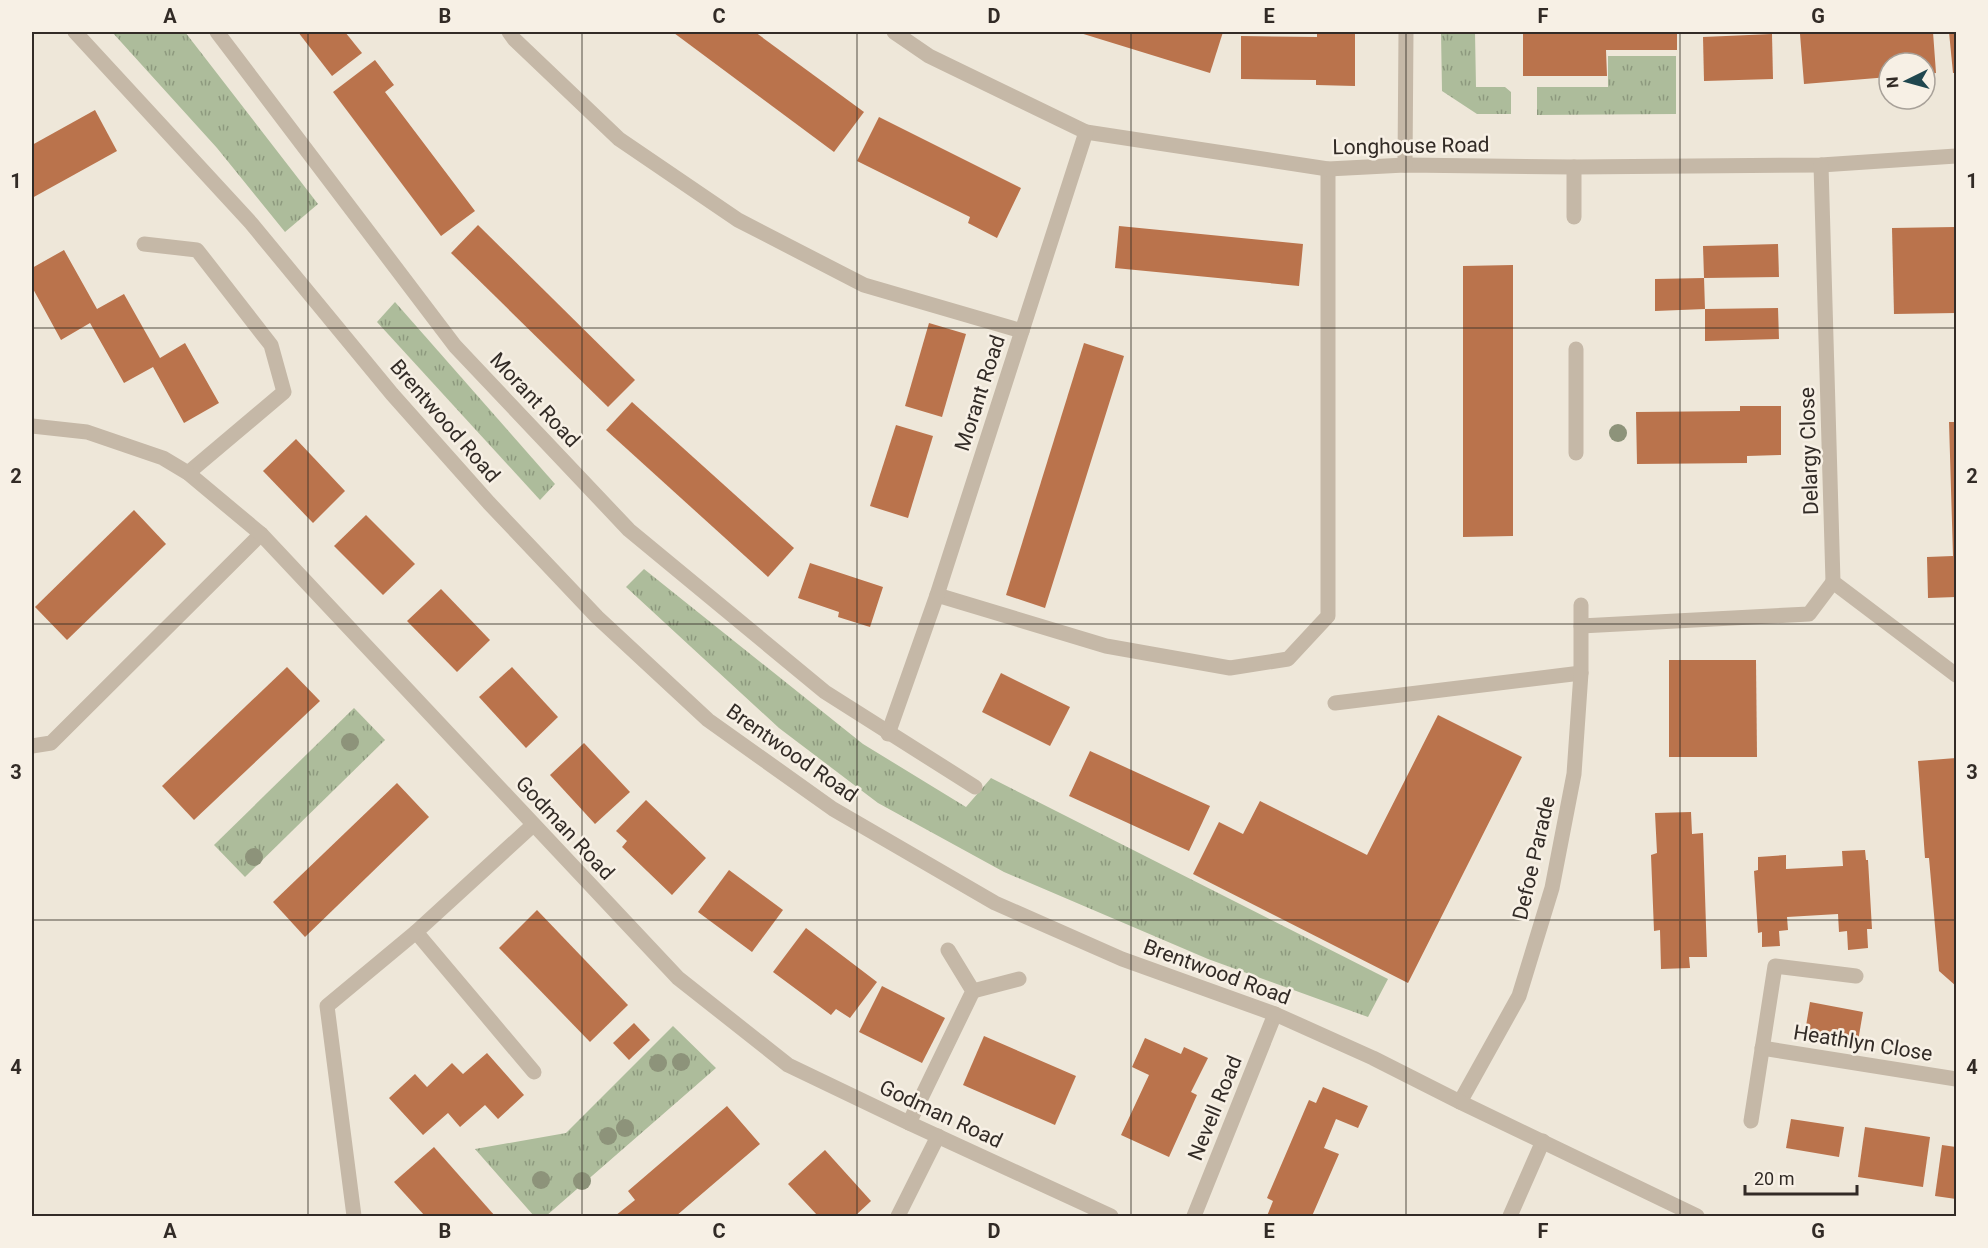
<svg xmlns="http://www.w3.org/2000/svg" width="1988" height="1248" viewBox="0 0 1988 1248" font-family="Roboto,sans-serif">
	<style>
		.grass { fill: url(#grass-tufts) }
		.building { fill: #ba734c }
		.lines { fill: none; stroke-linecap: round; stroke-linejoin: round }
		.service { stroke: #c5b8a7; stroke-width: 15 }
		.pedestrian { stroke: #c5b8a7; stroke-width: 15 }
		.minor { stroke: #c5b8a7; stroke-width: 15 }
		.tertiary { stroke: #c5b8a7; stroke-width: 15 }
		.tree { fill: #8d937a }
		.grid { fill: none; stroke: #322b26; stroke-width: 1.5; stroke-opacity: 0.55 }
		.labels { text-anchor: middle; stroke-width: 5; stroke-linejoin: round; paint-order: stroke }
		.street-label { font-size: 21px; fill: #322b26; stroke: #f7f0e5 }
		.neatline { fill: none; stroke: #322b26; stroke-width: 2 }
		.grid-label { font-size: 20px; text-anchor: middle; font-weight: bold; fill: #322b26 }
	</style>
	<defs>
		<pattern id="grass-tufts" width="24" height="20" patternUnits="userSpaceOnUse" patternTransform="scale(1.5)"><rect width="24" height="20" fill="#adbc9b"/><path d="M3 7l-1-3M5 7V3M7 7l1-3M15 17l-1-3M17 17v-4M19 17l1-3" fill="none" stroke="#8d997e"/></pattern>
	</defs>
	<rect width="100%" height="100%" fill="#eee7d9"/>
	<g class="grass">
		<path d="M 112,32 L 185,32 L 318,204 L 285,232 L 217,148 Z"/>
		<path d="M 1441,32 L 1475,32 L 1476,87 L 1505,87 L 1511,92 L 1511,114 L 1477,114 L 1442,91 Z"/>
		<path d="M 1608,56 L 1676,56 L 1676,114 L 1537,115 L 1537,87 L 1608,87 Z"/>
		<path d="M 395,302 L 555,484 L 540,500 L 377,322 Z"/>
		<path d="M 644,569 L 863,744 L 966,807 L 991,778 L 1388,979 L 1368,1017 L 1208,959 L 1004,872 L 878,803 L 779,728 L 626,587 Z"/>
		<path d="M 354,708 L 385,740 L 245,877 L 214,845 Z"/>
		<path d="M 673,1026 L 716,1068 L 546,1216 L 534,1216 L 475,1149 L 566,1133 Z"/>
	</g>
	<g class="building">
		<path d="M 298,32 L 345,32 L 362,53 L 332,76 Z"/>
		<path d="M 675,32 L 755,32 L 864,112 L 834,152 L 674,33 Z"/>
		<path d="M 1077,32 L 1223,32 L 1210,73 Z"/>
		<path d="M 1317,32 L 1355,32 L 1355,86 L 1316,85 L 1316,80 L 1241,79 L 1241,36 L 1317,37 Z"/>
		<path d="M 1523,32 L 1677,32 L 1677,50 L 1606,50 L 1607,76 L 1523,76 Z"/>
		<path d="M 1825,32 L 1933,32 L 1936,73 L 1925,74 L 1925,63 L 1889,63 L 1889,77 L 1804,84 L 1800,34 Z"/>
		<path d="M 1949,32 L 1956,32 L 1956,73 L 1953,73 Z"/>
		<path d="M 1772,34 L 1773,79 L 1704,81 L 1703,37 Z"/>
		<path d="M 375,60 L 394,85 L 385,92 L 475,211 L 441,236 L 333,92 Z"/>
		<path d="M 95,110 L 117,151 L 32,198 L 32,145 Z"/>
		<path d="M 879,117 L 1021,188 L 997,238 L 968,223 L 970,217 L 857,161 Z"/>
		<path d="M 478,225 L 635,380 L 608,407 L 451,253 Z"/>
		<path d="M 1119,226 L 1303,244 L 1299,286 L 1115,268 Z"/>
		<path d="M 1955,227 L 1956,313 L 1894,314 L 1892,228 Z"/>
		<path d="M 1778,244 L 1779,277 L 1704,278 L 1703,246 Z"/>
		<path d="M 64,250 L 97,309 L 124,294 L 160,358 L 185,343 L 219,403 L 184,423 L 153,367 L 124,383 L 90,323 L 61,340 L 32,287 L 32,268 Z"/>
		<path d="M 1513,265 L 1513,536 L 1463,537 L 1463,266 Z"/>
		<path d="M 1704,278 L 1705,309 L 1655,311 L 1655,279 Z"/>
		<path d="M 1778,308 L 1779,339 L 1705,341 L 1705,309 Z"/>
		<path d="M 929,323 L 966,334 L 942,417 L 905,406 Z"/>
		<path d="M 1084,343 L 1124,356 L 1045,608 L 1006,595 Z"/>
		<path d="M 632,402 L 794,548 L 768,577 L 606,430 Z"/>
		<path d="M 1740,406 L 1781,406 L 1781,455 L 1747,456 L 1747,463 L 1637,464 L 1636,412 L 1740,411 Z"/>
		<path d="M 1949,422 L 1956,422 L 1956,597 L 1928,598 L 1927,557 L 1953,556 Z"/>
		<path d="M 896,425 L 933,436 L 908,518 L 870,506 Z"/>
		<path d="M 296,439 L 345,491 L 313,523 L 263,471 Z"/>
		<path d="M 134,510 L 166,544 L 67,640 L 35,607 Z"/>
		<path d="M 366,515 L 415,564 L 383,595 L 334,546 Z"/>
		<path d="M 810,563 L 883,587 L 870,627 L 838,617 L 839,612 L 798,598 Z"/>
		<path d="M 441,589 L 490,640 L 457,672 L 407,621 Z"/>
		<path d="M 1669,660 L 1756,660 L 1757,757 L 1669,757 Z"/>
		<path d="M 287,667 L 320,701 L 194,820 L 162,786 Z"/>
		<path d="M 512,667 L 558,717 L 526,748 L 479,697 Z"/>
		<path d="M 1001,673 L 1070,707 L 1050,746 L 982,712 Z"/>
		<path d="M 1438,715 L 1522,757 L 1408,983 L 1193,874 L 1219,822 L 1243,834 L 1260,801 L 1367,855 Z"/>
		<path d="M 584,743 L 630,792 L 595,824 L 550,775 Z"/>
		<path d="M 1090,751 L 1210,806 L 1189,851 L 1069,796 Z"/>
		<path d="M 1956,758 L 1956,986 L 1939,971 L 1929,858 L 1925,858 L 1918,761 Z"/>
		<path d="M 397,783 L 429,817 L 305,937 L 273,902 Z"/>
		<path d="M 646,800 L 706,858 L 672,895 L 622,847 L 627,841 L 616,831 Z"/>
		<path d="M 1691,812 L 1692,834 L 1703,833 L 1707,957 L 1689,957 L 1690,968 L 1661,969 L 1660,930 L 1654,931 L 1651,855 L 1657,853 L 1655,813 Z"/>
		<path d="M 1865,850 L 1866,860 L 1868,860 L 1872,929 L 1867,929 L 1868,948 L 1848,950 L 1847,931 L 1839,932 L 1838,914 L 1787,917 L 1788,930 L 1779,931 L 1780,946 L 1762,947 L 1762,932 L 1758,933 L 1754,871 L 1758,870 L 1758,857 L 1786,855 L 1786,869 L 1843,866 L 1842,851 Z"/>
		<path d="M 729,870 L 783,910 L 752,952 L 698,912 Z"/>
		<path d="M 537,910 L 628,1005 L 590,1042 L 499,948 Z"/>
		<path d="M 806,928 L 877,982 L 850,1018 L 836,1009 L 831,1015 L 773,972 Z"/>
		<path d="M 882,986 L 945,1018 L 922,1063 L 859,1032 Z"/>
		<path d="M 1810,1002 L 1863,1012 L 1858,1041 L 1805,1032 Z"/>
		<path d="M 634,1023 L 650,1040 L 629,1060 L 613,1043 Z"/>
		<path d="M 984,1036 L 1076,1076 L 1055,1125 L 963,1085 Z"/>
		<path d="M 1145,1038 L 1181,1054 L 1184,1047 L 1208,1058 L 1191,1092 L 1197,1095 L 1169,1157 L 1121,1135 L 1149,1075 L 1132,1067 Z"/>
		<path d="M 487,1053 L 524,1095 L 498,1119 L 485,1105 L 460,1127 L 448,1113 L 423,1135 L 389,1098 L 415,1074 L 427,1087 L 452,1063 L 463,1074 Z"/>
		<path d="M 1323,1087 L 1368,1106 L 1358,1128 L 1336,1119 L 1324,1148 L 1339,1154 L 1312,1216 L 1267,1216 L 1273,1201 L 1267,1198 L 1309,1100 L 1316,1103 Z"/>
		<path d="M 727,1106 L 760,1144 L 676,1216 L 615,1216 L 635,1200 L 628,1191 Z"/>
		<path d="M 1791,1119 L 1844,1127 L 1839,1157 L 1786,1148 Z"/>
		<path d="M 1865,1127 L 1930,1137 L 1923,1187 L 1858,1177 Z"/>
		<path d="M 1942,1145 L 1956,1147 L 1956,1199 L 1935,1196 Z"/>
		<path d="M 434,1147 L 495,1216 L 425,1216 L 394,1182 Z"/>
		<path d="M 825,1150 L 871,1201 L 855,1216 L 818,1216 L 788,1184 Z"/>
	</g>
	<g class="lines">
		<g class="service">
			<path d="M 509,32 L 514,39 L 619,139 L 738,220 L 864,285 L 1022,331"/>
			<path d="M 144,244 L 197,250 L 271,345 L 284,392 L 188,473"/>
			<path d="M 937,595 L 1106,646 L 1230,668 L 1288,659 L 1328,616 L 1328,169"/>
			<path d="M 1581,626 L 1809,614 L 1833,582"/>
			<path d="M 1335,703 L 1581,673"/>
			<path d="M 32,746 L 51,743 L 261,534"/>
			<path d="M 416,932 L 534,1072"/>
			<path d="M 973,991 L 1019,979"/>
			<path d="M 909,1123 L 973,991 L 948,950"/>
			<path d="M 354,1216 L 327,1006 L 416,932 L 533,825"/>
			<path d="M 1510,1216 L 1543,1141"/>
		</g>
		<path class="pedestrian" d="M 1576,349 L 1576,453"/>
		<g class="minor">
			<path d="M 217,32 L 455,346 L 629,530 L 825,692 L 975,787"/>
			<path d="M 894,32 L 929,56 L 1086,132 L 1328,169 L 1405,165 L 1574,167 L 1821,165 L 1956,156"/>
			<path d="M 1405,165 L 1406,32"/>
			<path d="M 1821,165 L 1833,582 L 1956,675"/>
			<path d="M 1574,217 L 1574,167"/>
			<path d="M 32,426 L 87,432 L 163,458 L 188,473 L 261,534 L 678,978 L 788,1065 L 909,1123 L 1111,1216"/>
			<path d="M 888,734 L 937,595 L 1086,132"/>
			<path d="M 1762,1048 L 1956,1079"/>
			<path d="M 1460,1102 L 1519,996 L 1552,888 L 1574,774 L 1581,673 L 1581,605"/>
			<path d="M 1751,1121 L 1775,966 L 1856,976"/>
			<path d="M 898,1216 L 938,1136"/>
			<path d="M 1194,1216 L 1275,1014"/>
		</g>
		<path class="tertiary" d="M 75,32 L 251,223 L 392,394 L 489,503 L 597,617 L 708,720 L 833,809 L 995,903 L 1122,959 L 1275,1014 L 1373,1058 L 1460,1102 L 1697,1216"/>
	</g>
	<g class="tree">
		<circle cx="1618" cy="433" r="9"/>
		<circle cx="350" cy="742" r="9"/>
		<circle cx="254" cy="857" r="9"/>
		<circle cx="681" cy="1062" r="9"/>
		<circle cx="658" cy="1063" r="9"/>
		<circle cx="625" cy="1128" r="9"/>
		<circle cx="608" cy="1136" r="9"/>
		<circle cx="541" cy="1180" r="9"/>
		<circle cx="582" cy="1181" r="9"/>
	</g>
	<path class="grid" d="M 308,32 L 308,1216M 582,32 L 582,1216M 857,32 L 857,1216M 1131,32 L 1131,1216M 1406,32 L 1406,1216M 1680,32 L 1680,1216M 32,328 L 1956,328M 32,624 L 1956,624M 32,920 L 1956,920"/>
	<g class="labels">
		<g class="street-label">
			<text transform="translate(1411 146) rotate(-1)" y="7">Longhouse Road</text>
			<text transform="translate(980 393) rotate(-72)" y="7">Morant Road</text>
			<text transform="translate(535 400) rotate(47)" y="7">Morant Road</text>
			<text transform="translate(445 421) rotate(49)" y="7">Brentwood Road</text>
			<text transform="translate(1809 451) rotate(-92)" y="7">Delargy Close</text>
			<text transform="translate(792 753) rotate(35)" y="7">Brentwood Road</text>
			<text transform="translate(565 828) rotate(47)" y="7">Godman Road</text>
			<text transform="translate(1534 858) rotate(-77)" y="7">Defoe Parade</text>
			<text transform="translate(1217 972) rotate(20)" y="7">Brentwood Road</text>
			<text transform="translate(1863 1043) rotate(9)" y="7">Heathlyn Close</text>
			<text transform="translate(1215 1108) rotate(-68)" y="7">Nevell Road</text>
			<text transform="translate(941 1114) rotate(25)" y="7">Godman Road</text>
		</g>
	</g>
	<rect width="1988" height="1248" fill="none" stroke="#f7f0e5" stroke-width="66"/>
	<g transform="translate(1907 81) rotate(265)"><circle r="28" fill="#f7f0e5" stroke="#a8a199" stroke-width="1.5"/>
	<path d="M0-4.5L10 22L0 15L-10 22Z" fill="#20474f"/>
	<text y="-9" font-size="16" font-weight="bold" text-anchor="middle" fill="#322b26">N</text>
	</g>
	<path d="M1745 1185v9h112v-9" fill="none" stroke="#322b26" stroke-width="3"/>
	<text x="1754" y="1185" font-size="18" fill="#322b26" stroke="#f7f0e5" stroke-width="4.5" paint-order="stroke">20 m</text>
	<rect x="33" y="33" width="1922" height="1182" class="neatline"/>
	<g class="grid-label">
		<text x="170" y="23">A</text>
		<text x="445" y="23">B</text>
		<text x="719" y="23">C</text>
		<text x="994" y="23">D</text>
		<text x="1269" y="23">E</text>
		<text x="1543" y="23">F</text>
		<text x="1818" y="23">G</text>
		<text x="16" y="188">1</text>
		<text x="1972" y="188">1</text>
		<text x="16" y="483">2</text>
		<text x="1972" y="483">2</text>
		<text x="16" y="779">3</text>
		<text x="1972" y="779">3</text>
		<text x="16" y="1074">4</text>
		<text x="1972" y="1074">4</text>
		<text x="170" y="1238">A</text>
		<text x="445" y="1238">B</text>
		<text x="719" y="1238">C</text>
		<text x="994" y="1238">D</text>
		<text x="1269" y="1238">E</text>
		<text x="1543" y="1238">F</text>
		<text x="1818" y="1238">G</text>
	</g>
</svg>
